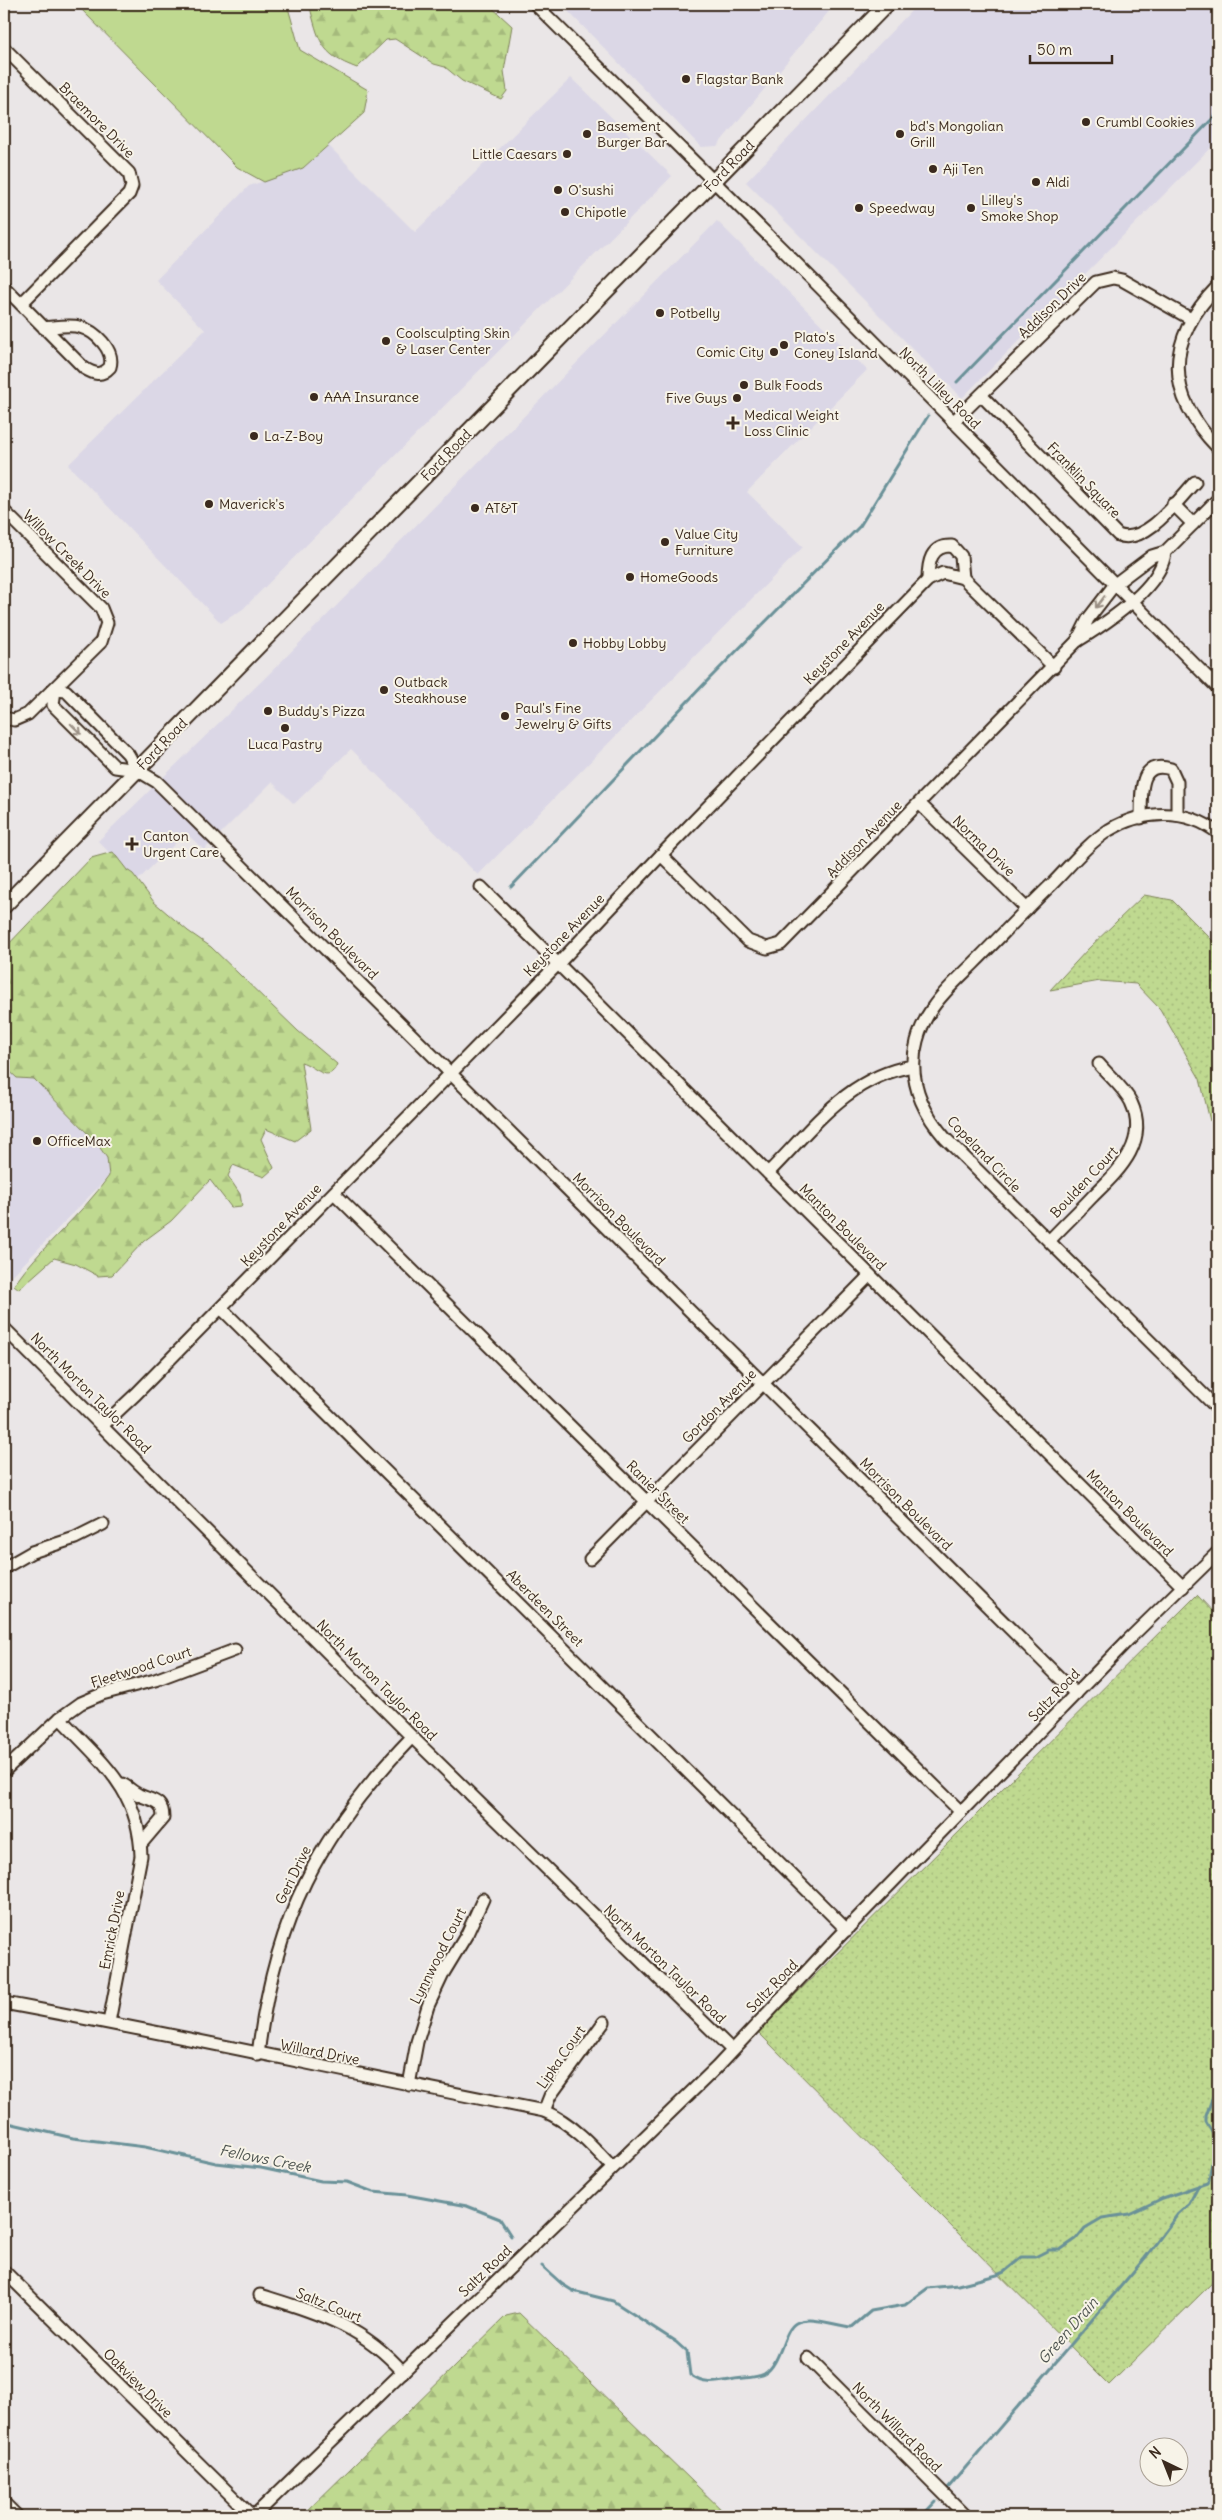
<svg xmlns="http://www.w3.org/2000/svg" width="1222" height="2520" viewBox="0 0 1222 2520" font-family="Delius,sans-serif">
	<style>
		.built { fill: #dbd7e6 }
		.grass { fill: #bfd990; stroke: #7d8257 }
		.forest { fill: url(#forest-firs); stroke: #7d8257 }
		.park { fill: url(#park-dots); stroke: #7d8257 }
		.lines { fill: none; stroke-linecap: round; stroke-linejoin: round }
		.stream { stroke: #6a9198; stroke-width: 3 }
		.minor-casing { stroke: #3b2a1e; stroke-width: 15 }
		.major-casing { stroke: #3b2a1e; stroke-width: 18 }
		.minor { stroke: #f7f3e8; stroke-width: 11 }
		.major { stroke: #f7f3e8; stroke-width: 14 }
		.oneway { stroke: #998e83 }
		.poi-dot { fill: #3b2a1e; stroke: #f7f3e8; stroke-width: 2 }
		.labels { text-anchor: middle; stroke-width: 4; stroke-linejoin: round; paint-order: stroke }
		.poi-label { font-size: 14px; fill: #3b2a1e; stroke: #f7f3e8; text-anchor: start }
		.street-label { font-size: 14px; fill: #3b2a1e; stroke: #f7f3e8 }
		.water-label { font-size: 15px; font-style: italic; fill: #4f5551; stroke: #f7f3e8 }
	</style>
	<defs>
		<pattern id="forest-firs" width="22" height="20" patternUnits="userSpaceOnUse" patternTransform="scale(1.25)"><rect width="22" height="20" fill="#bfd990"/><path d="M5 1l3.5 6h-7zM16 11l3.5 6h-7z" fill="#a5ba7c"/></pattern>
		<pattern id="park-dots" width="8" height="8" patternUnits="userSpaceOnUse" patternTransform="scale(1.25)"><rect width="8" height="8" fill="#bfd990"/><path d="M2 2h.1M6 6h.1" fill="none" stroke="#a5ba7c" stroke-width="1.8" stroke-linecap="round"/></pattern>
	</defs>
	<rect width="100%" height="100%" fill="#eae6e7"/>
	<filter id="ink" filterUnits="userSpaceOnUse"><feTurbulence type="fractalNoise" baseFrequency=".02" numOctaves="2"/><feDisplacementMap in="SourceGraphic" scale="10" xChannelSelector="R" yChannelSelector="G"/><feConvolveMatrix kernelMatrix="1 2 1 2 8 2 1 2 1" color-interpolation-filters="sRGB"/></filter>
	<g filter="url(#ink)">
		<g class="built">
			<path d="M 561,4 L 835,4 L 717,146 L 701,147 Z"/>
			<path d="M 918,4 L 1218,4 L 1218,140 L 962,398 L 746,182 Z"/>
			<path d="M 571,78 L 672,176 L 243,609 L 221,623 L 68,465 L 205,330 L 156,280 L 249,186 L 303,168 L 328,145 L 415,232 Z"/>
			<path d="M 717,221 L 867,370 L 747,492 L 803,547 L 478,875 L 351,749 L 294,804 L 272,782 L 204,850 L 186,833 L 137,881 L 98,841 L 272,671 Z"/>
			<path d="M 4,1066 L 17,1078 L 34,1079 L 96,1142 L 107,1158 L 109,1176 L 4,1284 Z"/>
		</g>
		<path class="grass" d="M 287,4 L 300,50 L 368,90 L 364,113 L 303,168 L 264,182 L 237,167 L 77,5 Z"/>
		<g class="forest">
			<path d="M 309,4 L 488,4 L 512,26 L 504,71 L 507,91 L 501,99 L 462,81 L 445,67 L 434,64 L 395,39 L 386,40 L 357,68 C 319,54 319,40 309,4 Z"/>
			<path d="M 113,852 L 127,870 L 133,874 L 154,902 L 188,931 L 211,947 L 298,1031 L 337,1064 C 329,1086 314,1065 301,1062 L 311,1129 L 295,1141 L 266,1129 L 261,1139 L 274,1168 L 264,1177 L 233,1165 L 228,1176 L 240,1194 L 242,1206 L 231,1207 L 210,1180 L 171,1221 L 144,1241 L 112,1275 L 98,1276 L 76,1264 L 54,1258 L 19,1289 L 14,1285 C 42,1245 81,1216 109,1176 L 107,1158 L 96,1142 L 34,1079 L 17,1078 L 4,1066 L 4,949 L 91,858 Z"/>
			<path d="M 519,2313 L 728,2516 L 302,2516 L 506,2316 Z"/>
		</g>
		<g class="park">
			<path d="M 1144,895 L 1172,900 L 1218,946 L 1218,1117 L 1210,1121 L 1200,1079 L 1160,1009 L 1136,984 L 1100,981 L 1050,990 L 1088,949 Z"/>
			<path d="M 1197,1595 L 1218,1617 L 1218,2277 L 1109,2385 L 758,2032 Z"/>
		</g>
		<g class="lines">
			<g class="stream">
				<path d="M 957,382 L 1218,113"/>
				<path d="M 511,887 L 709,679 L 860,526 L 928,416"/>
				<path d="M 4,2122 L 73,2138 L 145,2147 L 216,2163 L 261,2168 L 321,2181 L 347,2182 L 373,2192 L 407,2195 L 467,2206 L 500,2219 L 511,2236"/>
				<path d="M 542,2266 L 562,2284 L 573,2291 L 613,2301 L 676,2342 L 687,2352 L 690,2375 C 703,2385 714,2383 730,2380 C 739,2377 755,2379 764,2374 C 781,2364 783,2330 796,2323 C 812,2315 835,2326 852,2327 L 871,2311 L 905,2305 L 928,2288 L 958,2285 L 997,2275 L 1004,2272 L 1022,2257 L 1035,2257 L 1049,2250 L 1060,2250 L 1076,2239 L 1085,2228 L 1102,2218 L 1129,2214 L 1163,2198 L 1207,2183 L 1209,2180 L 1216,2139 L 1206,2122 L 1206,2116 L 1212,2099 L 1218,2094"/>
				<path d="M 948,2488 L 1145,2258 L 1178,2214 L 1189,2204 L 1199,2185"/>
				<path d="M 922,2516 L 936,2501"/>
			</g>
			<g class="minor-casing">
				<g id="minor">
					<path d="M 535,4 L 786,253 L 1218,688"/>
					<path d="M 4,48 L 129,173 L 132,186 L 129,194 L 21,304"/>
					<path d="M 1218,286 C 1165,340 1165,394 1218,448"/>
					<path d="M 4,287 L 84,368 C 94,374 101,377 110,367 C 115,350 95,331 80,327 C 69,324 56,327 44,328"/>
					<path d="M 981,395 L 1118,535 C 1145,546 1178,500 1195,482"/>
					<path d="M 953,422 L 1096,282 L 1113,278 L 1122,280 L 1191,319"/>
					<path d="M 1173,504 L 1193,524"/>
					<path d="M 4,511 L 101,608 L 107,623 L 101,642 L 28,714 L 14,720 L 4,718"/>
					<path d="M 1165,552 C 1162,587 1105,624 1077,641 L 1088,619 L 1115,584 L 1152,556 L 1165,552 L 1218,499"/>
					<path d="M 928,580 C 928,562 931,545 952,546 L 961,556 L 963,578"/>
					<path d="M 55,690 L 53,705 L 115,767 L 137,770 L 157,782 L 1076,1694"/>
					<path d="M 55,690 L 66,691 L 128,754 L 137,770"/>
					<path d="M 920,804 L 1027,909"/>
					<path d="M 1141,818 C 1142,795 1137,759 1171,769 L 1177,782 L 1177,815"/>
					<path d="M 1218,833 C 1187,808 1143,810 1109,830 C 1087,844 1069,867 1051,885 C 1025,910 1000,937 974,963 C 960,977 944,991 933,1007 C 926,1017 920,1029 917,1041 C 907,1077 921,1110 945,1138 L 1218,1409"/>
					<path d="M 661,855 L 748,941 L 767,948 L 781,944 L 1077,641"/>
					<path d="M 481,887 L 1183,1587"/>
					<path d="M 768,1173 C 813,1128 847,1077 913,1066"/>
					<path d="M 334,1193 L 961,1812"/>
					<path d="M 1049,1241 C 1063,1226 1078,1212 1092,1197 C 1118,1171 1150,1143 1131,1102 C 1124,1088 1109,1076 1099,1064"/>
					<path d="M 221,1308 L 847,1930"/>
					<path d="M 4,1328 L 412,1737 L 732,2050"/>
					<path d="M 103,1425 L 136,1394 L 558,964 L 661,855 L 928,580 L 943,573 L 963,578 L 1054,667"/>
					<path d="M 590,1559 L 870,1275"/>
					<path d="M 4,1568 L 32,1552 L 75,1538 L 103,1524"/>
					<path d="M 60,1718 C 102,1763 139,1789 141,1856 L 109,2022"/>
					<path d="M 4,1771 L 60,1718 L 81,1703 L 102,1694 L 155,1680 L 235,1650"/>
					<path d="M 122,1784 C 128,1787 133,1792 139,1795 C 153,1801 163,1800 163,1818 L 141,1844"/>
					<path d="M 4,2003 C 184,2036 364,2076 544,2111 C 572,2123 592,2145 612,2167"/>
					<path d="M 258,2055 C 274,1919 318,1834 412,1737"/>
					<path d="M 409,2085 L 417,2042 L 428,2006 L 444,1972 L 467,1934 L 483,1899"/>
					<path d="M 544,2111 L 550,2096 L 604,2022"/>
					<path d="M 4,2271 L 252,2516"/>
					<path d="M 260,2295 C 317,2313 362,2325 403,2372"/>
					<path d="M 808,2358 L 966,2516"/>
					<path d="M 4,2503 L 17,2516"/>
					<path d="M 254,2516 L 717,2067 L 838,1938 L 1129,1639 L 1218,1552"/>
				</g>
			</g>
			<g class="major-casing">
				<path id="major" d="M 4,906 L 887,4"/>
			</g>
			<use href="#minor" class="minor"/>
			<use href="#major" class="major"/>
		</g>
		<defs><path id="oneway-shaft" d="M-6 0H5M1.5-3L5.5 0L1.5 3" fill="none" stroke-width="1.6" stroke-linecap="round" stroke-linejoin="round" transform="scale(1.25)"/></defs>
		<g class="oneway">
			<use href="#oneway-shaft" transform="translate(1100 602) rotate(127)"/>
			<use href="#oneway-shaft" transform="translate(76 729) rotate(45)"/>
		</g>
	</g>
	<g class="poi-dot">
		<circle cx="686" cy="79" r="5"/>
		<circle cx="1086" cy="122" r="5"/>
		<circle cx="587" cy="134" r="5"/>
		<circle cx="900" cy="134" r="5"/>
		<circle cx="567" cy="154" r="5"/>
		<circle cx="933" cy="169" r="5"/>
		<circle cx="1036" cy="182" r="5"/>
		<circle cx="558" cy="190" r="5"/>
		<circle cx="859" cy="208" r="5"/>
		<circle cx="971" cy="208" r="5"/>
		<circle cx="565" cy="212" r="5"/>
		<circle cx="660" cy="313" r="5"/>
		<circle cx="386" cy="341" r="5"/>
		<circle cx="784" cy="345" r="5"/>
		<circle cx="774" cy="352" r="5"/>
		<circle cx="744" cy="385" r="5"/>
		<circle cx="314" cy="397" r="5"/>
		<circle cx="737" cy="398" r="5"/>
		<path d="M730.5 415.5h5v5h5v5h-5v5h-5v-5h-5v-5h5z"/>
		<circle cx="254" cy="436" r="5"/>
		<circle cx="209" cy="504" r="5"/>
		<circle cx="475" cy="508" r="5"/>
		<circle cx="665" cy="542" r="5"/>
		<circle cx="630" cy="577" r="5"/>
		<circle cx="573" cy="643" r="5"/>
		<circle cx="384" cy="690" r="5"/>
		<circle cx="268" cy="711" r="5"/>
		<circle cx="505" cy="716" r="5"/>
		<circle cx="285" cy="728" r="5"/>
		<path d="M129.5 836.5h5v5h5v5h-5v5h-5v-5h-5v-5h5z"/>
		<circle cx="37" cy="1141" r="5"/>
	</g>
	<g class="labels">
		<g class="poi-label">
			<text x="696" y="84">Flagstar Bank</text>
			<text x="1096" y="127">Crumbl Cookies</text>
			<text x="597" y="131">Basement<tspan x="597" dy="16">Burger Bar</tspan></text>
			<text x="910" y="131">bd's Mongolian<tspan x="910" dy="16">Grill</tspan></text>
			<text x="557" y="159" text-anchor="end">Little Caesars</text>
			<text x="943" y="174">Aji Ten</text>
			<text x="1046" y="187">Aldi</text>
			<text x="568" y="195">O'sushi</text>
			<text x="981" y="205">Lilley's<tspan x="981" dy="16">Smoke Shop</tspan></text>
			<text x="869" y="213">Speedway</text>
			<text x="575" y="217">Chipotle</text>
			<text x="670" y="318">Potbelly</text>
			<text x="396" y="338">Coolsculpting Skin<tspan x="396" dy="16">&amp; Laser Center</tspan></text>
			<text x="794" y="342">Plato's<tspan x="794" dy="16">Coney Island</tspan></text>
			<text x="764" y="357" text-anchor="end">Comic City</text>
			<text x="754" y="390">Bulk Foods</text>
			<text x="324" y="402">AAA Insurance</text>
			<text x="727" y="403" text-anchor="end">Five Guys</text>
			<text x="744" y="420">Medical Weight<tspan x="744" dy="16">Loss Clinic</tspan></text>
			<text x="264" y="441">La-Z-Boy</text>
			<text x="219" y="509">Maverick's</text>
			<text x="485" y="513">AT&amp;T</text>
			<text x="675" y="539">Value City<tspan x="675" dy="16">Furniture</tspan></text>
			<text x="640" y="582">HomeGoods</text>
			<text x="583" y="648">Hobby Lobby</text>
			<text x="394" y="687">Outback<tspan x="394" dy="16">Steakhouse</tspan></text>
			<text x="515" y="713">Paul's Fine<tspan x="515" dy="16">Jewelry &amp; Gifts</tspan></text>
			<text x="278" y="716">Buddy's Pizza</text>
			<text x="285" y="749" text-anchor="middle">Luca Pastry</text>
			<text x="143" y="841">Canton<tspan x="143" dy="16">Urgent Care</tspan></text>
			<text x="47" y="1146">OfficeMax</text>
		</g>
		<g class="street-label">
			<text transform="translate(97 120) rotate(45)" y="5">Braemore Drive</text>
			<text transform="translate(729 166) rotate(-46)" y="5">Ford Road</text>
			<text transform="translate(1052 305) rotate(-44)" y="5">Addison Drive</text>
			<text transform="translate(940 388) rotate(45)" y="5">North Lilley Road</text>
			<text transform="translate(446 455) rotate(-46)" y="5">Ford Road</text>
			<text transform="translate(1084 480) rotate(46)" y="5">Franklin Square</text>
			<text transform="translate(67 554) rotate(45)" y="5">Willow Creek Drive</text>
			<text transform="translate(844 643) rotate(-46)" y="5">Keystone Avenue</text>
			<text transform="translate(162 744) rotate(-46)" y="5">Ford Road</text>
			<text transform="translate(864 839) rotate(-46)" y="5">Addison Avenue</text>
			<text transform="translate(984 846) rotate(44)" y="5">Norma Drive</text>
			<text transform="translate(332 933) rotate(45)" y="5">Morrison Boulevard</text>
			<text transform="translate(564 935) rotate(-46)" y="5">Keystone Avenue</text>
			<text transform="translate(984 1154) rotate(46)" y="5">Copeland Circle</text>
			<text transform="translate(1084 1182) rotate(-47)" y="5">Boulden Court</text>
			<text transform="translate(619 1219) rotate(45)" y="5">Morrison Boulevard</text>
			<text transform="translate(281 1225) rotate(-46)" y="5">Keystone Avenue</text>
			<text transform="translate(843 1227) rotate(45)" y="5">Manton Boulevard</text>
			<text transform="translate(91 1393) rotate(45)" y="5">North Morton Taylor Road</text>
			<text transform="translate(719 1406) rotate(-45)" y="5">Gordon Avenue</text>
			<text transform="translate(658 1492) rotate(45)" y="5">Ranier Street</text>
			<text transform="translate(906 1504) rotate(45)" y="5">Morrison Boulevard</text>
			<text transform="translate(1130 1513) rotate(45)" y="5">Manton Boulevard</text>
			<text transform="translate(545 1608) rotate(45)" y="5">Aberdeen Street</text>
			<text transform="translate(141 1667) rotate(-18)" y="5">Fleetwood Court</text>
			<text transform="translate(377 1680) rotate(45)" y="5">North Morton Taylor Road</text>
			<text transform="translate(1054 1695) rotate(-46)" y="5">Saltz Road</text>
			<text transform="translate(293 1875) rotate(-64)" y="5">Geri Drive</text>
			<text transform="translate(112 1930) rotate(-79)" y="5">Emrick Drive</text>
			<text transform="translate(438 1956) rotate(-63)" y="5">Lynnwood Court</text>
			<text transform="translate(665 1964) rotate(44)" y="5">North Morton Taylor Road</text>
			<text transform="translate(772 1986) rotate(-46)" y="5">Saltz Road</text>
			<text transform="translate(320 2052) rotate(11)" y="5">Willard Drive</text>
			<text transform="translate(561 2057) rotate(-55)" y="5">Lipka Court</text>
			<text transform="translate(485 2271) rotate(-44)" y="5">Saltz Road</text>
			<text transform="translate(329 2305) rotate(22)" y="5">Saltz Court</text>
			<text transform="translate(138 2383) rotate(45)" y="5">Oakview Drive</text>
			<text transform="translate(897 2427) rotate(45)" y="5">North Willard Road</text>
		</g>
		<g class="water-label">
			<text transform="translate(265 2159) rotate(11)" y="5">Fellows Creek</text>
			<text transform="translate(1068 2331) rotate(-49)" y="5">Green Drain</text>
		</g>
	</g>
	<rect width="1222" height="2520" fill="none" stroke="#f7f3e8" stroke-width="20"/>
	<rect x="10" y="10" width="1202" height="2500" fill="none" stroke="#3b2a1e" stroke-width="2" filter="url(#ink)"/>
	<g transform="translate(1164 2462) rotate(317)"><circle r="24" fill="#f7f3e8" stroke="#aca397"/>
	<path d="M0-4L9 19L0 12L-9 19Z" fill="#3b2a1e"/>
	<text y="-8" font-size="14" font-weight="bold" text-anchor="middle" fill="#3b2a1e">N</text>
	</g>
	<path d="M1030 55v8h82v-8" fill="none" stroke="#3b2a1e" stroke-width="2.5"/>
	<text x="1037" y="55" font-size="15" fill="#3b2a1e" stroke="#f7f3e8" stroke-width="4" paint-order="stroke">50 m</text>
</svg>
